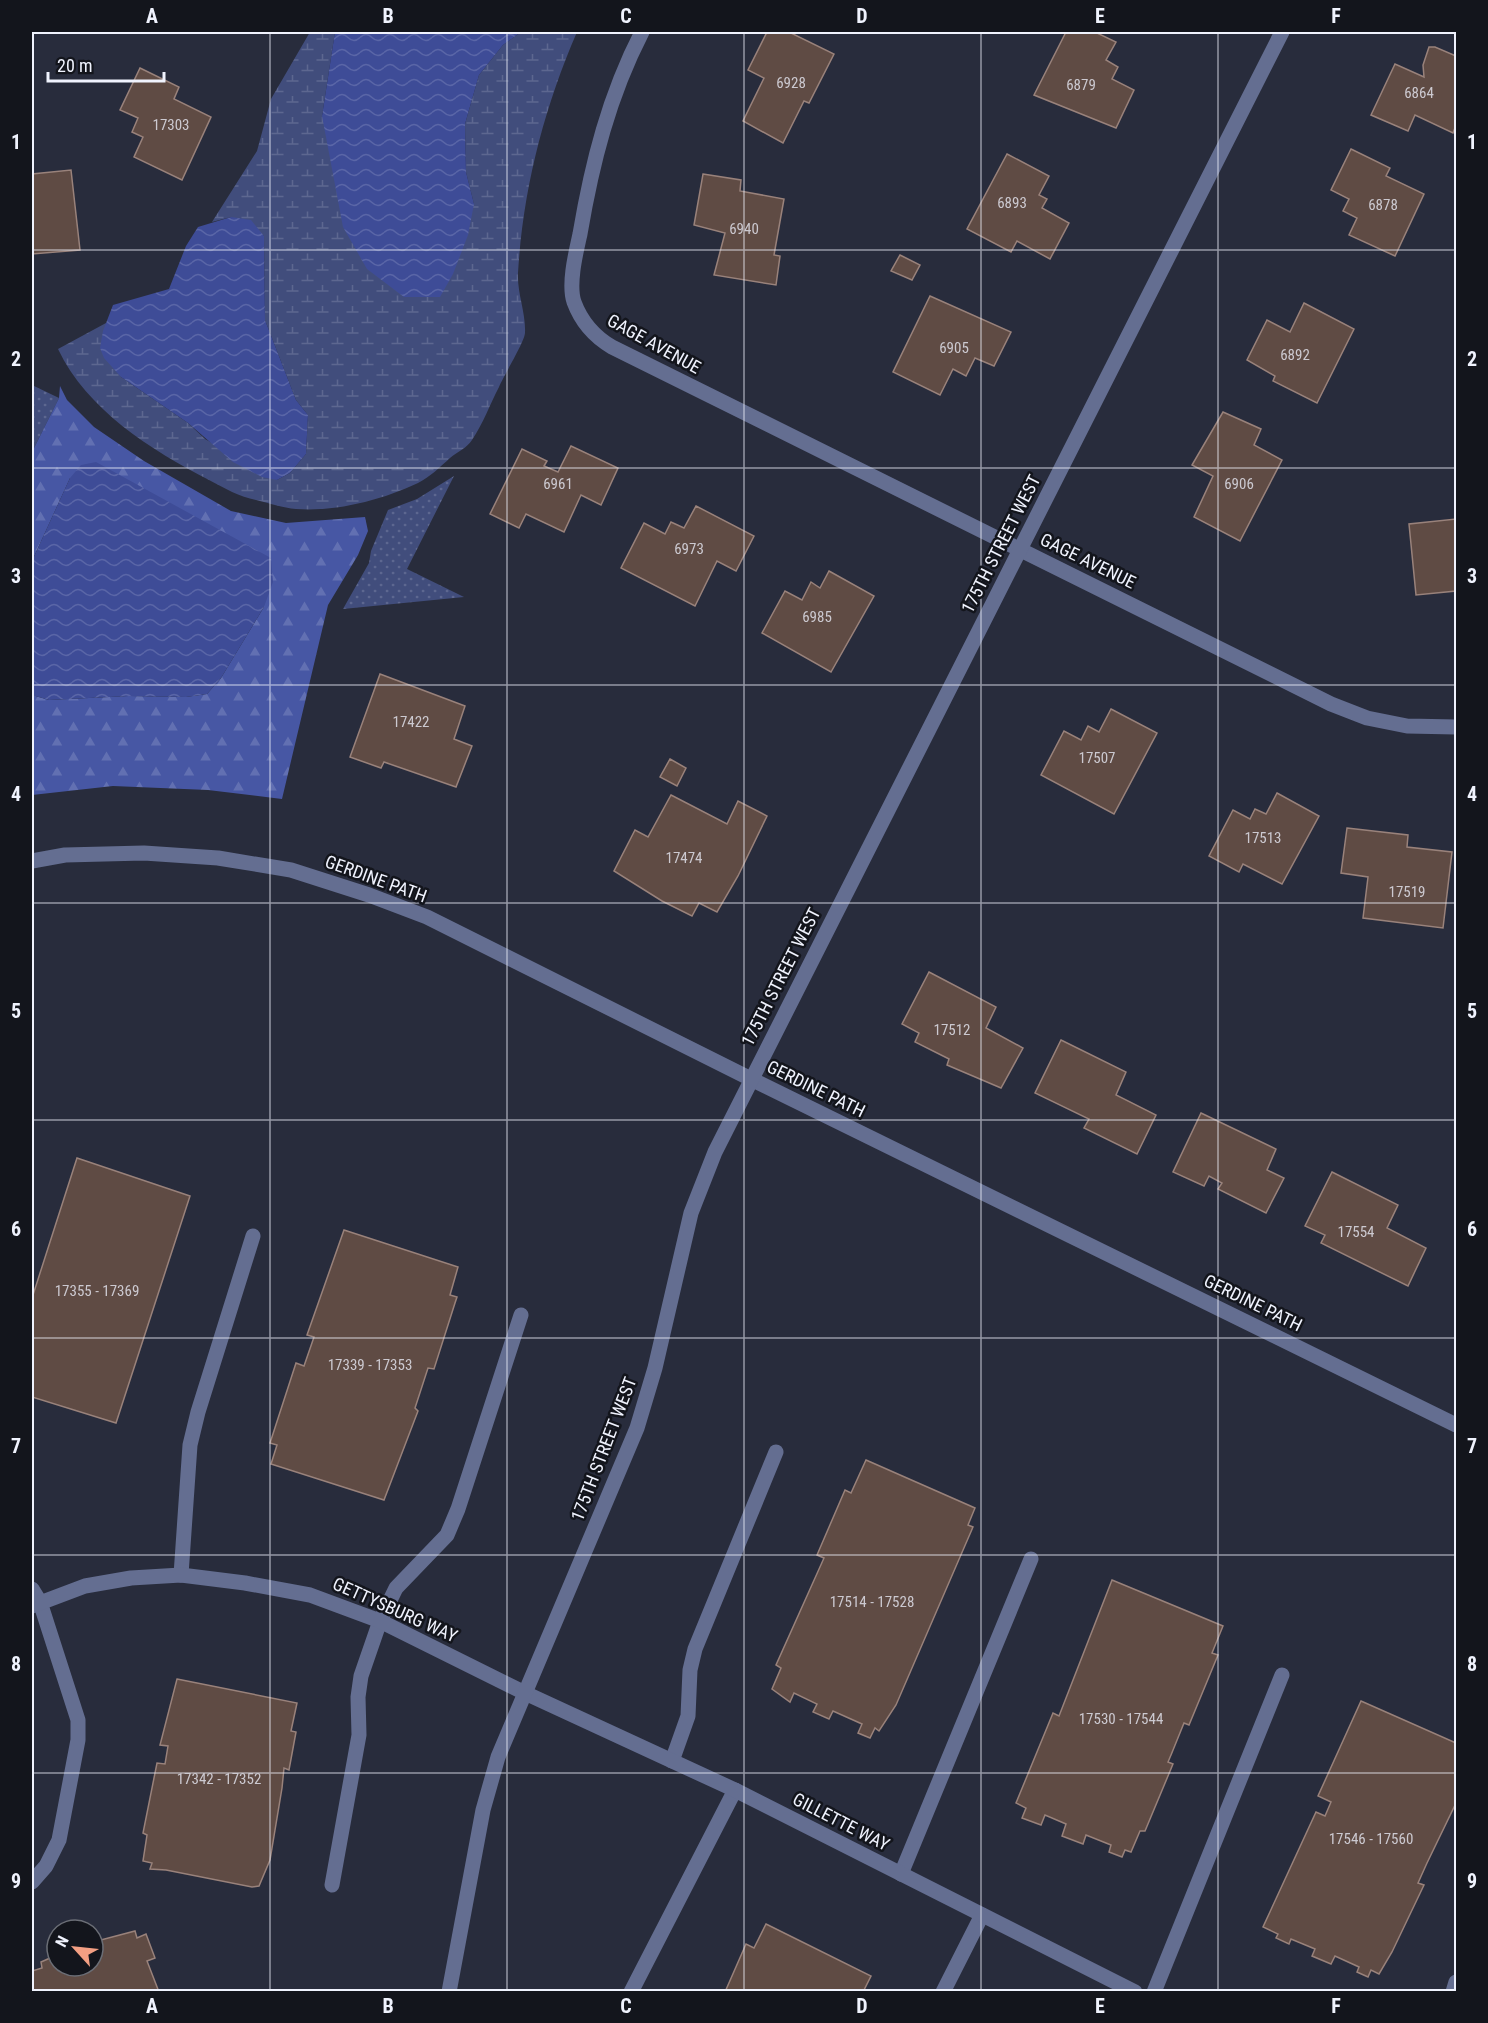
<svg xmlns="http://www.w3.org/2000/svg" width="1488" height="2023" viewBox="0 0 1488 2023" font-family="'Roboto Condensed',sans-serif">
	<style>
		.grass { fill: url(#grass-dots) }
		.forest { fill: url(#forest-firs) }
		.wetland { fill: url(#wetland-marsh) }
		.water { fill: url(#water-waves) }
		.building { fill: #5f4b44; stroke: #99827b; stroke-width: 1.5 }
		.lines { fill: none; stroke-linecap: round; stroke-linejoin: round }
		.service { stroke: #646e91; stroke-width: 15 }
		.minor { stroke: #646e91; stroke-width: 15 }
		.grid { fill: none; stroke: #f0f3fe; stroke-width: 1.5; stroke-opacity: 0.55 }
		.labels { text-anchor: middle; stroke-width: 5; stroke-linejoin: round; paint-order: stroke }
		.number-label { font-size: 15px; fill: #ccc9d0 }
		.street-label { font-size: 18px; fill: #f0f3fe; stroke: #13151c }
		.neatline { fill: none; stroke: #f0f3fe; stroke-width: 2 }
		.grid-label { font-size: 20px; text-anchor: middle; font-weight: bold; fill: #f0f3fe }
	</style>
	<defs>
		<pattern id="grass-dots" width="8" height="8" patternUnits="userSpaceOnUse" patternTransform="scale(1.5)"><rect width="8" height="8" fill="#414d7c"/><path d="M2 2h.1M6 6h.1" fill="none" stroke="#5d6790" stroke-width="1.8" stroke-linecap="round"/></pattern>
		<pattern id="forest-firs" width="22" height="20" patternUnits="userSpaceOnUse" patternTransform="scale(1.5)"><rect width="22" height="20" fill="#4757a4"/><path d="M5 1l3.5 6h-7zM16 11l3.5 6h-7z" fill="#6270b2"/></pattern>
		<pattern id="wetland-marsh" width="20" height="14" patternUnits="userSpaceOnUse" patternTransform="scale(1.5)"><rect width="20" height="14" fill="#414d7c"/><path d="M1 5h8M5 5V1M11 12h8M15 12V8" fill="none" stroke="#5d6790"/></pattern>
		<pattern id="water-waves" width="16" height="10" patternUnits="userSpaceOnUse" patternTransform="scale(1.5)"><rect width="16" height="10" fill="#3e4c97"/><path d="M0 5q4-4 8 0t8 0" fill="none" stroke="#5a66a7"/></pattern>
	</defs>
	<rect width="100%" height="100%" fill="#282c3c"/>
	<g class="grass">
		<path d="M 32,385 L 59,398 L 32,452 Z"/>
		<path d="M 454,476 L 407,569 L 464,597 L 343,609 L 369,563 L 371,551 L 388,510 L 417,499 Z"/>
	</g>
	<path class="forest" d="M 60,386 L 67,400 L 94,427 L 144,461 L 231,511 L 286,523 L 365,517 L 368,531 L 358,555 L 328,605 L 282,799 L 208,790 L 113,786 L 32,795 L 32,695 L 49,700 L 129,696 L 186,697 L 207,694 L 221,678 L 264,607 L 70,478 L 32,561 L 32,452 L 59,398 Z"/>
	<path class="wetland" d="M 310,32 L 335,32 L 322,116 L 474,204 L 466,172 L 465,124 L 479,75 L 503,45 L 521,32 L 577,32 C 544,108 523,189 518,273 C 517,293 526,313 525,333 C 524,343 504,375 499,387 C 490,404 483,424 472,440 C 467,448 457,452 450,458 C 440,467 430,477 418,483 C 382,500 336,512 296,509 C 283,508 269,503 256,500 C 240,497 224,488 209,480 C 151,450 87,410 58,349 L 106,323 L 121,377 L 188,423 L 205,439 L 277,480 L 290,473 L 306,454 L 308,415 L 296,400 L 265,320 L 264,236 L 231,217 L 212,222 L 257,151 L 271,99 Z"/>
	<g class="water">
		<path d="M 335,32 L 521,32 L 503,45 L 479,75 L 465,124 L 466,172 L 474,204 L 468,235 L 453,274 L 440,297 L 404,297 L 367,269 L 343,227 L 322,116 Z"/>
		<path d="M 231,217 L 251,220 L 264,236 L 265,320 L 296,400 L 308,415 L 306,454 L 290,473 L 277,480 L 262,477 L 233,462 L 188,423 L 121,377 L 104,358 L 100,348 L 103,331 L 113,305 L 169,289 L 186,246 L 198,227 Z"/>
		<path d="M 96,462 L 271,558 L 273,582 L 264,607 L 221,678 L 207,694 L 186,697 L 129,696 L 49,700 L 32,695 L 32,561 L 70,478 L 81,465 Z"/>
	</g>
	<g class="building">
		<path d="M 767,32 L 789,32 L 834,54 L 809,103 L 804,101 L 783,143 L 743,121 L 764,78 L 748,70 Z"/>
		<path d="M 1066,32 L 1095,32 L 1116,42 L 1106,60 L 1118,67 L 1112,79 L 1134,90 L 1116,128 L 1034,95 Z"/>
		<path d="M 1429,47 L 1435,47 L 1456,56 L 1456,125 L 1453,133 L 1415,115 L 1408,131 L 1371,115 L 1395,64 L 1424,77 L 1423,65 Z"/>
		<path d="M 140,68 L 179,87 L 174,99 L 211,117 L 182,180 L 134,157 L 143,137 L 132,132 L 138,118 L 120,110 Z"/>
		<path d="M 1351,149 L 1390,168 L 1386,176 L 1424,194 L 1395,256 L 1349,235 L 1357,218 L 1343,211 L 1349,199 L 1331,190 Z"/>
		<path d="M 1007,154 L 1049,176 L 1039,195 L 1047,199 L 1042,208 L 1069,223 L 1050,259 L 1017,241 L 1011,252 L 967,229 Z"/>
		<path d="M 71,170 L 80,250 L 32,254 L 32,174 Z"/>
		<path d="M 703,174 L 741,180 L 740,191 L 784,199 L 774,255 L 780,256 L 776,285 L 714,275 L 725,233 L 694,225 Z"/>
		<path d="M 900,255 L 920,265 L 912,280 L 891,271 Z"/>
		<path d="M 930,296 L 1011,332 L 994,366 L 975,358 L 966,376 L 953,369 L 940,395 L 893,372 Z"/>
		<path d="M 1304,303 L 1354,329 L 1317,403 L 1273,381 L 1275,376 L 1247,360 L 1267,320 L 1290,332 Z"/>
		<path d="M 1223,412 L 1261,429 L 1254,445 L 1282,460 L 1240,541 L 1194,517 L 1213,476 L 1192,465 Z"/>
		<path d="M 571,446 L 618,468 L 601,505 L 581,495 L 564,532 L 526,514 L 519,528 L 490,514 L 522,449 L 547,461 L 544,466 L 558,472 Z"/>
		<path d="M 696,506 L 754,536 L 736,571 L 717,561 L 695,606 L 621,568 L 644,523 L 665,534 L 671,522 L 684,528 Z"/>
		<path d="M 1456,519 L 1456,591 L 1416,595 L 1409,524 Z"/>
		<path d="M 829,571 L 874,596 L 831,672 L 762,633 L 785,591 L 802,600 L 811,582 L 820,588 Z"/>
		<path d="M 380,674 L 465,706 L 454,739 L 472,746 L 456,787 L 384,762 L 381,768 L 350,757 Z"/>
		<path d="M 1111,709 L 1157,733 L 1114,814 L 1041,775 L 1064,731 L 1081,740 L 1088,726 L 1099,732 Z"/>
		<path d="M 670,759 L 686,768 L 677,786 L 660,777 Z"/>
		<path d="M 1277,793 L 1319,816 L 1282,884 L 1243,864 L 1239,872 L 1209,856 L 1233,810 L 1250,819 L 1255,809 L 1266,814 Z"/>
		<path d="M 671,795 L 727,824 L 738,801 L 767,816 L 738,876 L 717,912 L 699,903 L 692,916 L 662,901 L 614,871 L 635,830 L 648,837 Z"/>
		<path d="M 1347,828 L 1408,835 L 1407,847 L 1452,852 L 1443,928 L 1363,918 L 1368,877 L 1341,873 Z"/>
		<path d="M 929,972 L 996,1007 L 986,1028 L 1023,1048 L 1001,1088 L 947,1065 L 949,1059 L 915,1042 L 919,1033 L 902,1024 Z"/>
		<path d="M 1061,1040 L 1126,1072 L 1116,1095 L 1156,1115 L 1137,1154 L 1084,1128 L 1089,1119 L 1035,1093 Z"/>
		<path d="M 1201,1113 L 1276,1149 L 1267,1170 L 1284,1178 L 1266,1213 L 1218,1189 L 1222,1183 L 1209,1176 L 1204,1186 L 1173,1172 Z"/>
		<path d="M 77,1158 L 190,1196 L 116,1423 L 32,1397 L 32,1298 Z"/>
		<path d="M 1332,1172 L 1398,1205 L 1387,1228 L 1426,1248 L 1408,1286 L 1321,1243 L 1325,1235 L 1305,1226 Z"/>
		<path d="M 344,1230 L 458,1267 L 450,1295 L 457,1297 L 455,1303 L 434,1369 L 428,1368 L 415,1408 L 418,1411 L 384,1500 L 271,1464 L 277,1445 L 270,1443 L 296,1363 L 304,1366 L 314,1337 L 307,1335 Z"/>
		<path d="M 866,1460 L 975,1508 L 968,1525 L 973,1527 L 896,1705 L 879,1731 L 875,1728 L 870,1738 L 858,1733 L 862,1724 L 833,1711 L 829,1719 L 813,1712 L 817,1704 L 794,1693 L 790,1702 L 772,1689 L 781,1668 L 776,1665 L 824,1558 L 817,1555 L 845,1490 L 851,1493 Z"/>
		<path d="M 1112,1580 L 1223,1626 L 1212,1653 L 1218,1655 L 1189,1725 L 1184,1723 L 1171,1755 L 1168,1762 L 1173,1764 L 1145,1831 L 1140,1831 L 1131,1852 L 1125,1850 L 1122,1857 L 1109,1852 L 1111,1845 L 1086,1835 L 1083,1844 L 1062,1836 L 1066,1824 L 1045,1815 L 1041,1825 L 1022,1818 L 1026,1808 L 1016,1803 L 1053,1713 L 1059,1716 Z"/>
		<path d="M 177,1679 L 297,1703 L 291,1731 L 296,1732 L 289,1770 L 284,1768 L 282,1788 L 270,1860 L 259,1886 L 252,1887 L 166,1870 L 150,1869 L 152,1863 L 143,1861 L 147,1835 L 143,1833 L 157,1763 L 165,1764 L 168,1746 L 160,1745 Z"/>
		<path d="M 1361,1701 L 1456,1743 L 1456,1803 L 1427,1863 L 1418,1883 L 1424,1885 L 1392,1952 L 1379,1974 L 1371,1970 L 1368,1977 L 1357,1972 L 1359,1967 L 1335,1956 L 1331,1964 L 1312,1956 L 1315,1949 L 1291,1939 L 1289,1944 L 1276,1938 L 1278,1934 L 1263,1927 L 1316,1812 L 1325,1816 L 1331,1802 L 1318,1796 Z"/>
		<path d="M 766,1924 L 871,1976 L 863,1992 L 725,1992 L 746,1944 L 754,1948 Z"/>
		<path d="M 135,1931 L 137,1938 L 146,1934 L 155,1958 L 147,1961 L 159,1992 L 32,1992 L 32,1971 L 42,1968 L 41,1962 L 57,1955 L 57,1966 L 93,1966 L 93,1942 Z"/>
	</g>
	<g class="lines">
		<g class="service">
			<path d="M 181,1575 L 190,1445 L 198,1412 L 253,1236"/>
			<path d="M 32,1589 L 40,1602 L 78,1720 L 78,1740 L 59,1840 L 46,1866 L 32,1882"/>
			<path d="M 672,1761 L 688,1716 L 690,1670 L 695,1649 L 776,1452"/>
			<path d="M 901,1874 L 1031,1559"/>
			<path d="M 332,1885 L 359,1735 L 358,1697 L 361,1676 L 380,1621 L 396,1588 L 447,1535 L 458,1509 L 521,1315"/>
			<path d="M 631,1992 L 735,1790"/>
			<path d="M 943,1992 L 982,1915"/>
			<path d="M 1154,1992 L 1282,1675"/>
			<path d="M 1453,1992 L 1456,1982"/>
		</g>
		<g class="minor">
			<path d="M 642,32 C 609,96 592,163 580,234 C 576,252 568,284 574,302 C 581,321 595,337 612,347 L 1331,704 L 1367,718 L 1407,726 L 1456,727"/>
			<path d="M 32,861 L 65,855 L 144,853 L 218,858 L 291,870 L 369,895 L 427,917 L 751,1079 L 1456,1425"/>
			<path d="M 32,1606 L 85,1586 L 131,1578 L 181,1575 L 245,1583 L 310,1595 L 380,1621 L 525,1693 L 735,1790 L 1135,1992"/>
			<path d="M 449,1992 L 483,1810 L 498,1757 L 637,1428 L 655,1368 L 691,1213 L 715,1152 L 1282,32"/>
		</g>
	</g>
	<path class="grid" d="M 270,32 L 270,1992M 507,32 L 507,1992M 744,32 L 744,1992M 981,32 L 981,1992M 1218,32 L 1218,1992M 32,250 L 1456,250M 32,468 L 1456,468M 32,685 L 1456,685M 32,903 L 1456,903M 32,1120 L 1456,1120M 32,1338 L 1456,1338M 32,1555 L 1456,1555M 32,1773 L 1456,1773"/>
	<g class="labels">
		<g class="number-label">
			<text x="791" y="88">6928</text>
			<text x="1081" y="90">6879</text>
			<text x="1419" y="98">6864</text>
			<text x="171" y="130">17303</text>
			<text x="1012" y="208">6893</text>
			<text x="1383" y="210">6878</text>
			<text x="744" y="234">6940</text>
			<text x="954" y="353">6905</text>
			<text x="1295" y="360">6892</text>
			<text x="558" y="489">6961</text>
			<text x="1239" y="489">6906</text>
			<text x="689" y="554">6973</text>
			<text x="817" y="622">6985</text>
			<text x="411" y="727">17422</text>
			<text x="1097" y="763">17507</text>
			<text x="1263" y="843">17513</text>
			<text x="684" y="863">17474</text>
			<text x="1407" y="897">17519</text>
			<text x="952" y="1035">17512</text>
			<text x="1356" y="1237">17554</text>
			<text x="97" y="1296">17355 - 17369</text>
			<text x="370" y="1370">17339 - 17353</text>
			<text x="872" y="1607">17514 - 17528</text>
			<text x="1121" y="1724">17530 - 17544</text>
			<text x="219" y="1784">17342 - 17352</text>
			<text x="1371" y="1844">17546 - 17560</text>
		</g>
		<g class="street-label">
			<text transform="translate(654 344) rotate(29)" y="6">GAGE AVENUE</text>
			<text transform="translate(1001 544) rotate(-63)" y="6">175TH STREET WEST</text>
			<text transform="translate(1088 561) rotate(26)" y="6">GAGE AVENUE</text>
			<text transform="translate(376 879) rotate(20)" y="6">GERDINE PATH</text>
			<text transform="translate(781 977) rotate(-63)" y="6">175TH STREET WEST</text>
			<text transform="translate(816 1089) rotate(26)" y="6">GERDINE PATH</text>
			<text transform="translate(1253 1303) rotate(26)" y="6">GERDINE PATH</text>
			<text transform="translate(604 1449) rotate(-69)" y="6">175TH STREET WEST</text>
			<text transform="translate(395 1610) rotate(24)" y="6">GETTYSBURG WAY</text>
			<text transform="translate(841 1822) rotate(27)" y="6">GILLETTE WAY</text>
		</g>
	</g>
	<rect width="1488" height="2023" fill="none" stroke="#13151c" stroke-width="66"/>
	<g transform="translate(75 1948) rotate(297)"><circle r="28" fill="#13151c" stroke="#6b6e76" stroke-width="1.5"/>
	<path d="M0-4.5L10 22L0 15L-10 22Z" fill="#f39f83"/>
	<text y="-9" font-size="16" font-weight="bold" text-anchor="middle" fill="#f0f3fe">N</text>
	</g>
	<path d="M48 72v9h116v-9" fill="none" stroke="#f0f3fe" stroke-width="3"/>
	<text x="57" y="72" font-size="18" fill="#f0f3fe" stroke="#13151c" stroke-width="4.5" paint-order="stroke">20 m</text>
	<rect x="33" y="33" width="1422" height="1957" class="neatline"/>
	<g class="grid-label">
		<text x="152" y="23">A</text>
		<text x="388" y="23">B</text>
		<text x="626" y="23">C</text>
		<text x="862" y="23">D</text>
		<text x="1100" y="23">E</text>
		<text x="1336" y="23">F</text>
		<text x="16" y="149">1</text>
		<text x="1472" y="149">1</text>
		<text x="16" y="366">2</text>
		<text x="1472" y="366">2</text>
		<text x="16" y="583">3</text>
		<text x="1472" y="583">3</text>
		<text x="16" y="801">4</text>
		<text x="1472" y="801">4</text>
		<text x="16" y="1018">5</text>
		<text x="1472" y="1018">5</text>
		<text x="16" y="1236">6</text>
		<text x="1472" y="1236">6</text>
		<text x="16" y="1453">7</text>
		<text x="1472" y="1453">7</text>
		<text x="16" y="1671">8</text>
		<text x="1472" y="1671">8</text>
		<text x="16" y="1888">9</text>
		<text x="1472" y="1888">9</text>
		<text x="152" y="2013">A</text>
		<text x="388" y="2013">B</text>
		<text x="626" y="2013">C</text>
		<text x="862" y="2013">D</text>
		<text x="1100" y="2013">E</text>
		<text x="1336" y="2013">F</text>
	</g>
</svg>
